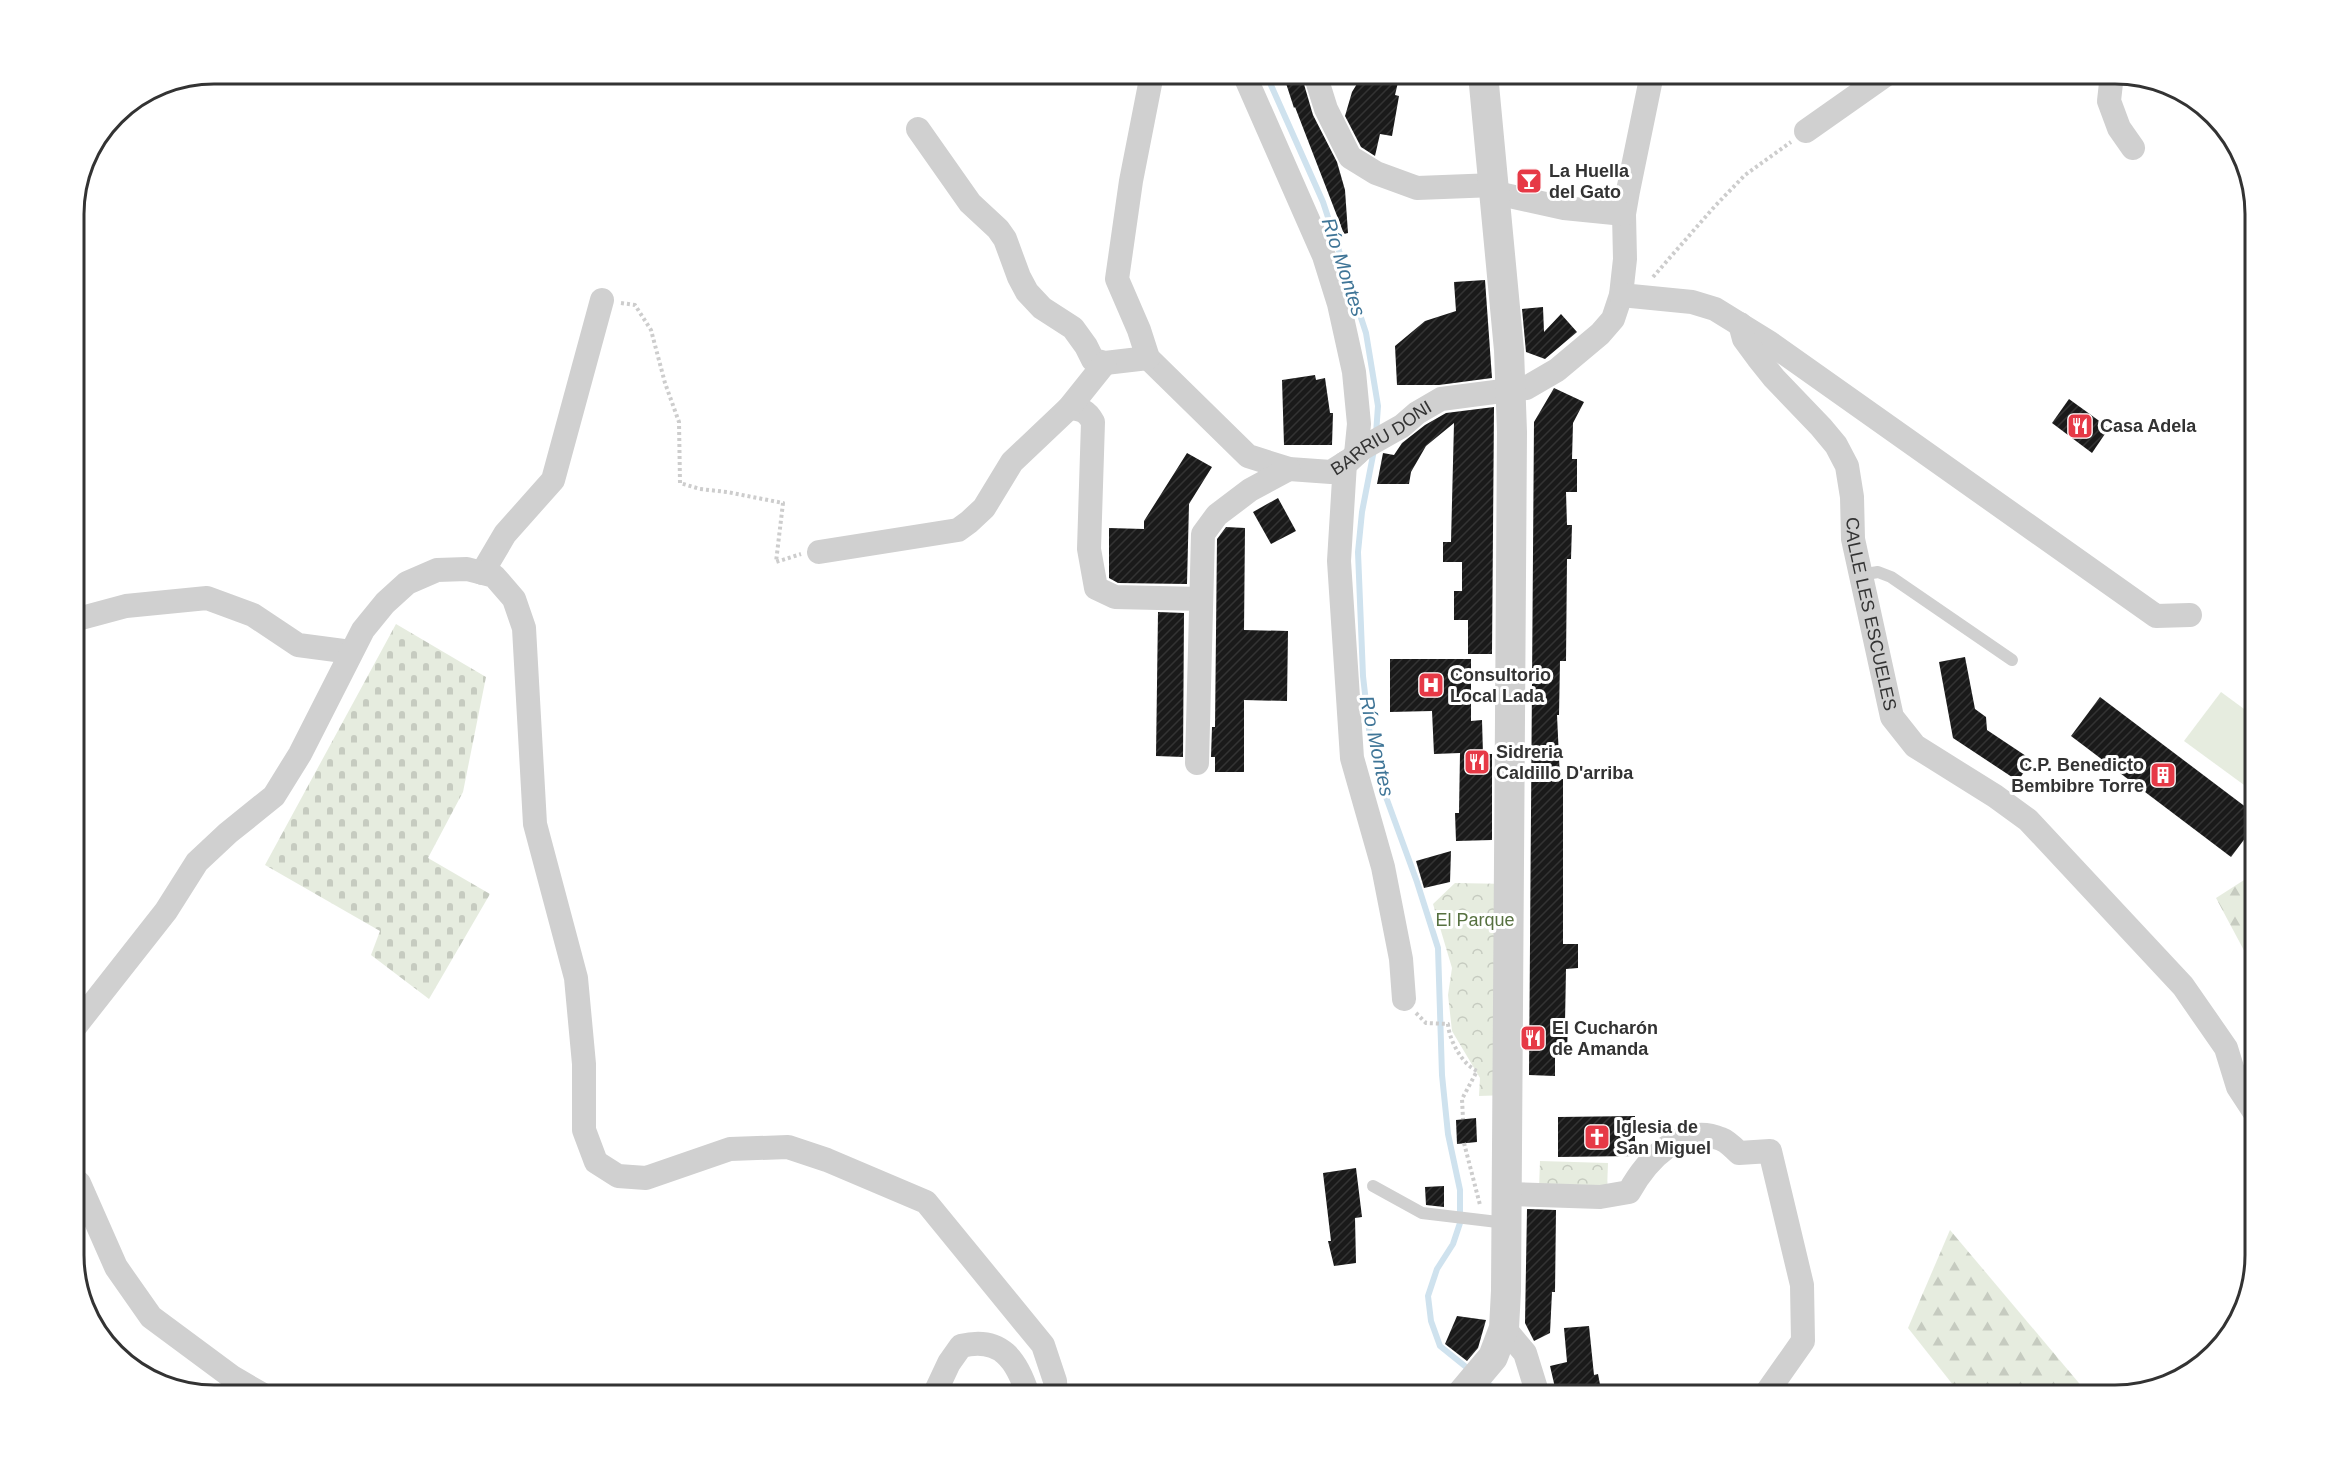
<svg xmlns="http://www.w3.org/2000/svg" width="2329" height="1469" viewBox="0 0 2329 1469" font-family="Helvetica,sans-serif">
	<style>
		.forest { fill: url(#forest-firs) }
		.cemetery { fill: url(#cemetery-stones) }
		.park { fill: url(#park-crowns) }
		.garden { fill: #e6ecdf }
		.lines { fill: none; stroke-linecap: round; stroke-linejoin: round }
		.stream { stroke: #cfe2ee; stroke-width: 6 }
		.building { fill: url(#building-hatch) }
		.path { stroke: #cdcdcd; stroke-width: 4; stroke-dasharray: 3 3; stroke-linecap: butt }
		.service { stroke: #d0d0d0; stroke-width: 12 }
		.minor { stroke: #d0d0d0; stroke-width: 24 }
		.tertiary { stroke: #d0d0d0; stroke-width: 30 }
		.labels { text-anchor: middle; stroke-width: 6; stroke-linejoin: round; paint-order: stroke }
		.poi-label { font-size: 18px; font-weight: bold; fill: #333; stroke: #fff; text-anchor: start }
		.street-label { font-size: 18px; fill: #333; stroke: #fff }
		.park-label { font-size: 18px; fill: #56703f; stroke: #fff }
		.water-label { font-size: 20px; font-style: italic; fill: #3f7597; stroke: #fff }
		.rim { fill: none; stroke: #333; stroke-width: 3 }
	</style>
	<defs>
		<pattern id="forest-firs" width="22" height="20" patternUnits="userSpaceOnUse" patternTransform="scale(1.5)"><rect width="22" height="20" fill="#e6ecdf"/><path d="M5 1l3.5 6h-7zM16 11l3.5 6h-7z" fill="#c6cbc0"/></pattern>
		<pattern id="cemetery-stones" width="16" height="16" patternUnits="userSpaceOnUse" patternTransform="scale(1.5)"><rect width="16" height="16" fill="#e6ecdf"/><path d="M2 7V4a2 2 0 0 1 4 0v3zM10 15v-3a2 2 0 0 1 4 0v3z" fill="#c6cbc0"/></pattern>
		<pattern id="park-crowns" width="20" height="18" patternUnits="userSpaceOnUse" patternTransform="scale(1.5)"><rect width="20" height="18" fill="#e6ecdf"/><path d="M2 6a3 3 0 1 1 6 0M12 15a3 3 0 1 1 6 0" fill="none" stroke="#c6cbc0"/></pattern>
		<pattern id="building-hatch" width="6" height="6" patternUnits="userSpaceOnUse" patternTransform="scale(1.5)"><rect width="6" height="6" fill="#1a1a1a"/><path d="M-1 1l2-2M0 6l6-6M5 7l2-2" fill="none" stroke="#333"/></pattern>
	</defs>
	<rect width="100%" height="100%" fill="#fff"/>
	<g class="forest">
		<path d="M 2255,873 L 2255,971 L 2216,898 Z"/>
		<path d="M 1950,1230 L 2089,1395 L 1961,1395 L 1908,1328 Z"/>
	</g>
	<path class="cemetery" d="M 396,624 L 486,677 L 463,792 L 428,858 L 490,894 L 429,999 L 371,955 L 380,931 L 265,865 Z"/>
	<g class="park">
		<path d="M 1455,883 L 1510,884 L 1508,1095 L 1479,1096 L 1480,1078 L 1452,1031 L 1448,995 L 1452,968 L 1433,904 Z"/>
		<path d="M 1540,1161 L 1608,1163 L 1607,1190 L 1539,1189 Z"/>
	</g>
	<path class="garden" d="M 2221,692 L 2255,717 L 2255,793 L 2184,741 Z"/>
	<g class="lines">
		<g class="stream">
			<path d="M 1266,74 L 1323,202 L 1366,333 L 1378,406 L 1376,434"/>
			<path d="M 1374,450 L 1362,512 L 1358,552 L 1363,676 L 1369,729 L 1386,797 L 1417,882 L 1438,948 L 1442,1075 L 1448,1134 L 1460,1190 L 1460,1223 L 1453,1244 L 1437,1269 L 1428,1296 L 1431,1321 L 1440,1346 L 1471,1371"/>
			<path d="M 1483,1381 L 1494,1388 L 1496,1395"/>
		</g>
	</g>
	<g class="building">
		<path d="M 1283,74 L 1301,74 L 1313,115 L 1337,162 L 1345,190 L 1348,233 L 1344,234 L 1295,107 L 1294,108 Z"/>
		<path d="M 1363,74 L 1400,74 L 1395,95 L 1399,96 L 1392,136 L 1380,134 L 1375,156 L 1361,147 L 1345,116 L 1352,92 Z"/>
		<path d="M 1485,280 L 1492,378 L 1439,385 L 1397,385 L 1395,346 L 1425,321 L 1456,311 L 1454,282 Z"/>
		<path d="M 1543,307 L 1544,332 L 1561,314 L 1577,332 L 1545,359 L 1526,352 L 1522,309 Z"/>
		<path d="M 1315,375 L 1316,380 L 1325,378 L 1330,413 L 1333,413 L 1332,445 L 1284,445 L 1282,380 Z"/>
		<path d="M 1554,388 L 1584,402 L 1573,423 L 1572,459 L 1577,459 L 1577,492 L 1566,492 L 1567,525 L 1572,525 L 1571,559 L 1567,559 L 1566,661 L 1560,661 L 1559,715 L 1557,715 L 1560,779 L 1563,779 L 1563,944 L 1578,944 L 1578,968 L 1566,969 L 1565,1023 L 1568,1023 L 1567,1051 L 1555,1051 L 1555,1076 L 1529,1075 L 1534,422 Z"/>
		<path d="M 2069,399 L 2109,428 L 2092,453 L 2052,423 Z"/>
		<path d="M 1494,407 L 1492,654 L 1468,654 L 1468,620 L 1454,620 L 1454,591 L 1462,591 L 1462,562 L 1443,562 L 1443,542 L 1451,542 L 1454,423 L 1426,446 L 1411,472 L 1409,484 L 1377,484 L 1383,453 L 1394,455 L 1402,443 L 1425,425 L 1446,413 Z"/>
		<path d="M 1187,453 L 1212,467 L 1189,504 L 1187,584 L 1118,583 L 1109,578 L 1109,528 L 1144,529 L 1144,521 Z"/>
		<path d="M 1278,498 L 1296,531 L 1271,544 L 1253,512 Z"/>
		<path d="M 1226,527 L 1245,528 L 1244,630 L 1288,631 L 1287,701 L 1244,700 L 1244,772 L 1215,772 L 1215,757 L 1211,757 L 1212,727 L 1215,727 L 1217,539 Z"/>
		<path d="M 1158,612 L 1184,613 L 1183,757 L 1156,756 Z"/>
		<path d="M 1965,657 L 1975,709 L 1986,717 L 1987,730 L 2032,760 L 2018,781 L 1953,738 L 1939,662 Z"/>
		<path d="M 1390,659 L 1471,659 L 1471,721 L 1482,720 L 1483,754 L 1492,754 L 1492,840 L 1456,841 L 1455,813 L 1459,813 L 1460,753 L 1434,754 L 1432,711 L 1390,712 Z"/>
		<path d="M 2100,697 L 2255,814 L 2255,825 L 2231,857 L 2071,736 Z"/>
		<path d="M 1451,851 L 1450,882 L 1424,888 L 1416,861 Z"/>
		<path d="M 1635,1116 L 1635,1156 L 1558,1157 L 1558,1117 Z"/>
		<path d="M 1476,1118 L 1477,1142 L 1457,1144 L 1456,1120 Z"/>
		<path d="M 1356,1168 L 1362,1217 L 1355,1218 L 1356,1263 L 1334,1266 L 1328,1241 L 1331,1241 L 1323,1173 Z"/>
		<path d="M 1444,1186 L 1444,1207 L 1426,1205 L 1425,1187 Z"/>
		<path d="M 1527,1209 L 1556,1210 L 1555,1292 L 1552,1292 L 1550,1333 L 1534,1341 L 1525,1323 Z"/>
		<path d="M 1457,1316 L 1486,1320 L 1478,1348 L 1467,1361 L 1445,1344 Z"/>
		<path d="M 1589,1326 L 1594,1375 L 1598,1374 L 1602,1395 L 1572,1395 L 1570,1390 L 1556,1392 L 1550,1366 L 1567,1362 L 1564,1328 Z"/>
	</g>
	<g class="lines">
		<g class="path">
			<path d="M 1653,277 L 1715,206 L 1745,175 L 1791,142"/>
			<path d="M 621,303 L 635,305 L 651,330 L 665,383 L 679,422 L 680,483 L 700,489 L 727,492 L 783,503 L 776,562 L 801,554"/>
			<path d="M 1416,1013 L 1426,1023 L 1448,1024 C 1449,1040 1462,1064 1477,1071 L 1462,1099 L 1463,1119"/>
			<path d="M 1464,1143 L 1480,1205"/>
		</g>
		<g class="service">
			<path d="M 1860,575 L 1878,572 L 1891,577 L 2012,660"/>
			<path d="M 1373,1186 L 1422,1213 L 1506,1223"/>
		</g>
		<g class="minor">
			<path id="s1" d="M 1152,74 L 1131,181 L 1117,279 L 1139,330 L 1148,358 L 1248,456 L 1289,469 L 1331,472 L 1350,460 L 1363,448 L 1402,426 L 1417,413 L 1441,399 L 1526,388 L 1557,370 L 1600,334 L 1613,319 L 1621,295 L 1625,259 L 1624,214 L 1628,191 L 1652,74"/>
			<path d="M 1244,74 L 1324,256 L 1339,304 L 1354,372 L 1359,424 L 1356,454"/>
			<path d="M 1315,74 L 1326,109 L 1350,157 L 1376,173 L 1417,188 L 1495,185"/>
			<path d="M 2112,74 L 2109,101 L 2119,128 L 2133,148"/>
			<path d="M 918,129 L 970,203 L 998,229 L 1005,239 L 1019,277 L 1027,292 L 1042,308 L 1073,328 L 1086,346 L 1093,360 L 1105,363 L 1148,358"/>
			<path d="M 1806,131 L 1887,74"/>
			<path d="M 1496,193 L 1564,208 L 1624,214"/>
			<path d="M 1621,295 L 1692,302 L 1715,309 L 1770,343 L 2156,616 L 2190,615"/>
			<path id="s2" d="M 1740,324 L 1744,339 L 1758,358 L 1774,378 L 1821,427 L 1836,445 L 1847,466 L 1852,497 L 1853,539 L 1892,717 L 1915,746 L 1995,796 L 2028,820 L 2183,986 L 2226,1048 L 2238,1087 L 2255,1113"/>
			<path d="M 1069,408 C 1082,409 1087,411 1093,422 L 1089,549 L 1096,588 L 1115,597 L 1201,599"/>
			<path d="M 1345,463 L 1339,561 L 1352,758 L 1383,867 L 1401,959 L 1404,999"/>
			<path d="M 819,552 L 958,530 L 969,522 L 984,508 L 1012,462 L 1069,408 L 1105,363"/>
			<path d="M 482,573 L 505,534 L 553,480 L 602,300"/>
			<path d="M 74,620 L 126,606 L 207,598 L 253,615 L 298,645 L 351,652"/>
			<path d="M 1197,763 L 1203,534 L 1217,515 L 1250,490 L 1289,469"/>
			<path d="M 74,1028 L 166,911 L 197,862 L 228,833 L 274,796 L 300,754 L 363,630 L 385,603 L 407,583 L 437,570 L 467,569 L 494,576 L 514,599 L 524,628 L 535,824 L 576,978 L 584,1064 L 584,1130 L 596,1162 L 618,1176 L 646,1178 L 730,1149 L 788,1147 L 827,1160 L 926,1202 L 1043,1345 L 1055,1381 L 1056,1395"/>
			<path d="M 74,1179 L 79,1183 L 116,1267 L 151,1317 L 232,1377 L 263,1395"/>
			<path d="M 1507,1194 L 1600,1197 L 1629,1192 C 1646,1161 1681,1122 1721,1139 C 1727,1141 1734,1148 1739,1153 L 1770,1151 L 1802,1285 L 1803,1341 L 1765,1395"/>
			<path d="M 1504,1328 L 1525,1353 L 1538,1395"/>
			<path d="M 934,1395 L 949,1363 L 961,1346 C 1001,1336 1017,1360 1028,1395"/>
		</g>
		<path class="tertiary" d="M 1461,1395 L 1493,1357 L 1504,1328 L 1506,1291 L 1512,432 L 1509,350 L 1483,74"/>
	</g>
	<defs>
		<g id="bar-square" transform="scale(1.35)"><rect x="-9" y="-9" width="18" height="18" rx="4" fill="#e63946" stroke="#fff"/><path d="M-6-5H6L.8 .8V4.5H3.5V6h-7V4.5H-.8V.8Z" fill="#fff"/></g>
		<g id="restaurant-square" transform="scale(1.35)"><rect x="-9" y="-9" width="18" height="18" rx="4" fill="#e63946" stroke="#fff"/><path d="M-5-6h1v4h1v-4h1v4h1v-4h1v5L-1.5 .5V6h-2V.5L-5-1ZM5-6V6H3V1.5H1.5Q1.5-4 5-6Z" fill="#fff"/></g>
		<g id="hospital-square" transform="scale(1.35)"><rect x="-9" y="-9" width="18" height="18" rx="4" fill="#e63946" stroke="#fff"/><path d="M-5-5h3v3.5h4V-5h3V5h-3V1.5h-4V5h-3Z" fill="#fff"/></g>
		<g id="building-square" transform="scale(1.35)"><rect x="-9" y="-9" width="18" height="18" rx="4" fill="#e63946" stroke="#fff"/><path d="M-4-6H4V6H1V3H-1V6H-4ZM-2.5-4.3h1.7v1.8h-1.7ZM.8-4.3h1.7v1.8H.8ZM-2.5-1h1.7V.8h-1.7ZM.8-1h1.7V.8H.8Z" fill="#fff"/></g>
		<g id="church-square" transform="scale(1.35)"><rect x="-9" y="-9" width="18" height="18" rx="4" fill="#e63946" stroke="#fff"/><path d="M-1.2-6h2.4v3.5h3.3v2.4h-3.3V6h-2.4V-.1h-3.3v-2.4h3.3Z" fill="#fff"/></g>
	</defs>
	<g fill-rule="evenodd">
		<use href="#bar-square" x="1529" y="181"/>
		<use href="#restaurant-square" x="2080" y="426"/>
		<use href="#hospital-square" x="1431" y="685"/>
		<use href="#restaurant-square" x="1477" y="762"/>
		<use href="#building-square" x="2163" y="775"/>
		<use href="#restaurant-square" x="1533" y="1038"/>
		<use href="#church-square" x="1597" y="1137"/>
	</g>
	<g class="labels">
		<g class="poi-label">
			<text x="1549" y="177">La Huella<tspan x="1549" dy="21">del Gato</tspan></text>
			<text x="2100" y="432">Casa Adela</text>
			<text x="1450" y="681">Consultorio<tspan x="1450" dy="21">Local Lada</tspan></text>
			<text x="1496" y="758">Sidreria<tspan x="1496" dy="21">Caldillo D'arriba</tspan></text>
			<text x="2144" y="771" text-anchor="end">C.P. Benedicto<tspan x="2144" dy="21">Bembibre Torre</tspan></text>
			<text x="1552" y="1034">El Cucharón<tspan x="1552" dy="21">de Amanda</tspan></text>
			<text x="1616" y="1133">Iglesia de<tspan x="1616" dy="21">San Miguel</tspan></text>
		</g>
		<g class="street-label">
			<text dy="6" stroke="none"><textPath href="#s1" startOffset="579">BARRIU DONI</textPath></text>
			<text dy="6" stroke="none"><textPath href="#s2" startOffset="330">CALLE LES ESCUELES</textPath></text>
		</g>
		<g class="park-label">
			<text x="1475" y="926">El Parque</text>
		</g>
		<g class="water-label">
			<text transform="translate(1344 267) rotate(72)" y="7">Río Montes</text>
			<text transform="translate(1377 746) rotate(78)" y="7">Río Montes</text>
		</g>
	</g>
	<path d="M0 0H2329V1469H0ZM214 84H2115A130 130 0 0 1 2245 214V1255A130 130 0 0 1 2115 1385H214A130 130 0 0 1 84 1255V214A130 130 0 0 1 214 84Z" fill="#fff" fill-rule="evenodd"/>
	<path class="rim" d="M214 84H2115A130 130 0 0 1 2245 214V1255A130 130 0 0 1 2115 1385H214A130 130 0 0 1 84 1255V214A130 130 0 0 1 214 84Z"/>
</svg>
